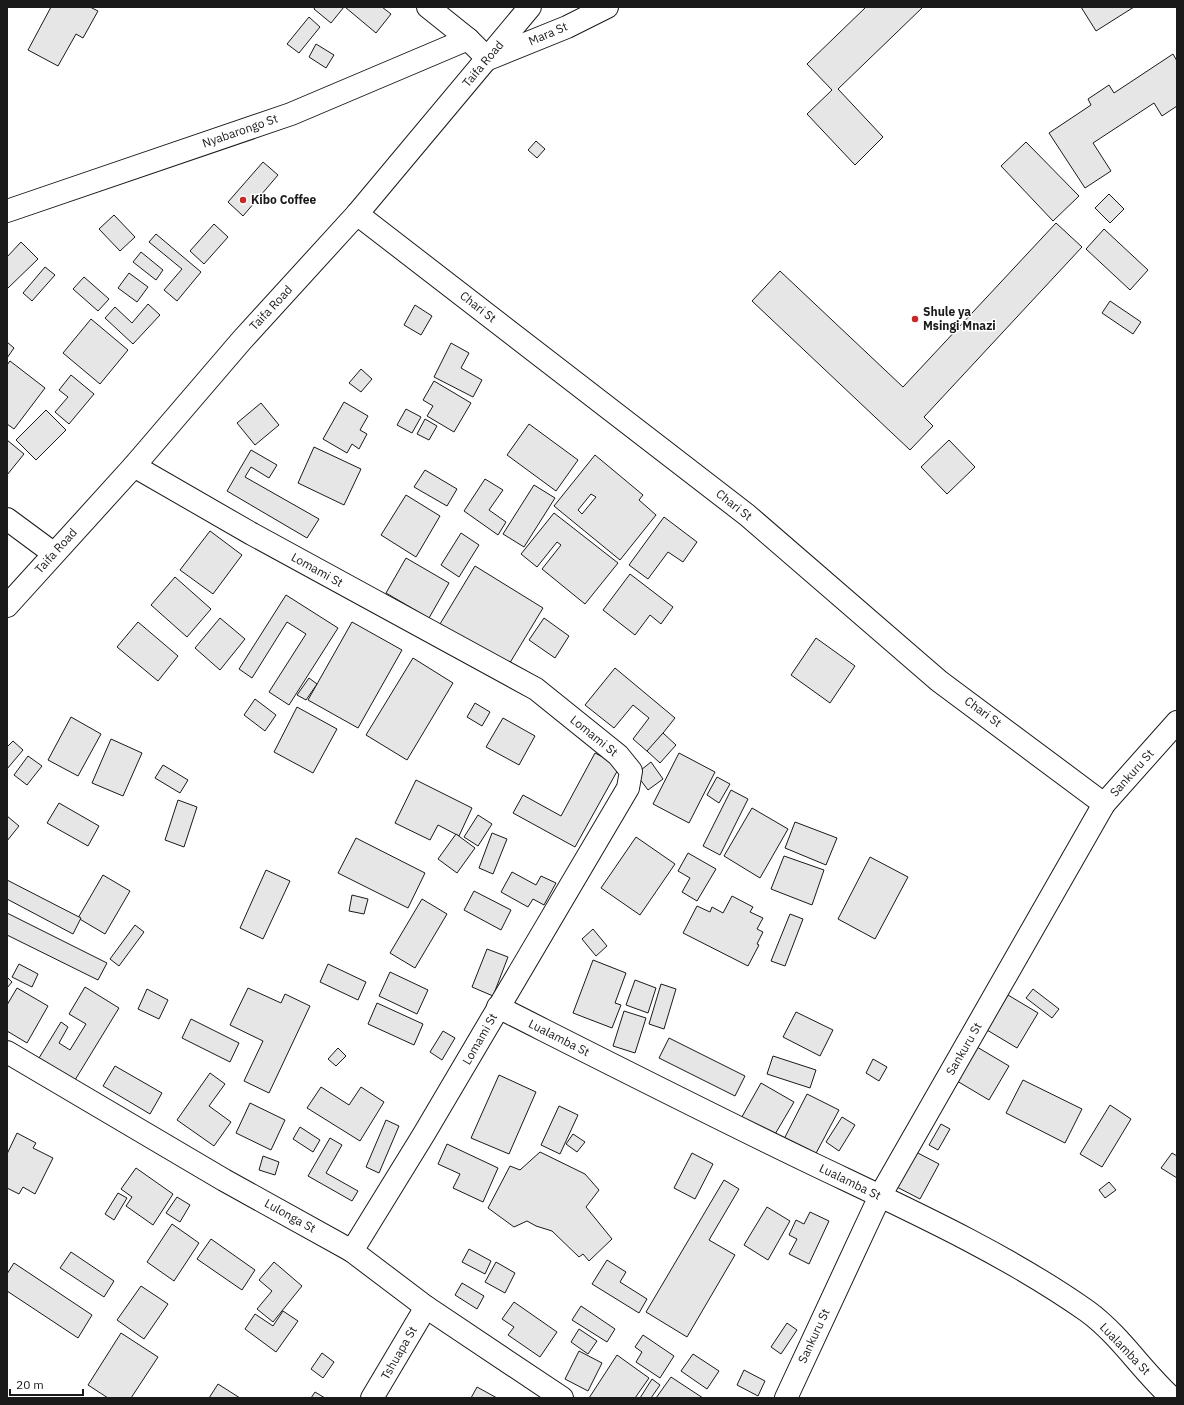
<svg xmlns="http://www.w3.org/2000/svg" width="1184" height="1405" viewBox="0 0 1184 1405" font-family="'IBM Plex Sans',sans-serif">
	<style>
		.building { fill: #e6e6e6; stroke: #1a1a1a; fill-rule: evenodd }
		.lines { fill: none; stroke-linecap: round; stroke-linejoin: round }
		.street-casing { stroke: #1a1a1a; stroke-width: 24 }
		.highway-casing { stroke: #1a1a1a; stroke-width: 24 }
		.street { stroke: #fff; stroke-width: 22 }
		.highway { stroke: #fff; stroke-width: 22 }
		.poi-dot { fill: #c62828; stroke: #fff; stroke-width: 1.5 }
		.labels { text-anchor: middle; stroke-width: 3; stroke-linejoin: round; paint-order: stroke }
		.street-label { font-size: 12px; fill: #1a1a1a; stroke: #fff }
		.poi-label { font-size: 12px; font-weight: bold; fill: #1a1a1a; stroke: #fff; text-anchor: start }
	</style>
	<rect width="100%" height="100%" fill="#fff"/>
	<g class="building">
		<path d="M 51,7 L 90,7 L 98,11 L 83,38 L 76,34 L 58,66 L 28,50 Z"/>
		<path d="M 315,7 L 344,7 L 331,23 L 314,9 Z"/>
		<path d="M 345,7 L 382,7 L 391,14 L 376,33 Z"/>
		<path d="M 866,7 L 923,7 L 838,89 L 883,137 L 855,165 L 807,114 L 832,90 L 807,64 Z"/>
		<path d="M 1081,7 L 1134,7 L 1096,31 Z"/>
		<path d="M 309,17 L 320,27 L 299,53 L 287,44 Z"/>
		<path d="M 316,44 L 334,55 L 326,68 L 309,57 Z"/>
		<path d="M 1173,54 L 1177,61 L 1177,106 L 1162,116 L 1154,103 L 1093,143 L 1111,171 L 1085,188 L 1049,133 L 1091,105 L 1088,99 L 1109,85 L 1114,93 Z"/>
		<path d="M 536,141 L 545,149 L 537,158 L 528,150 Z"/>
		<path d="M 1026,142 L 1079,196 L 1053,221 L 1001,166 Z"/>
		<path d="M 263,162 L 278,175 L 243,216 L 228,202 Z"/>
		<path d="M 1109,194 L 1124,209 L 1110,223 L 1095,208 Z"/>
		<path d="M 114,215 L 135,237 L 120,251 L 99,229 Z"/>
		<path d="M 1056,223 L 1082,247 L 924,417 L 933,426 L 910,450 L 752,301 L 780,271 L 903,387 Z"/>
		<path d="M 214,224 L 228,237 L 204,264 L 190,251 Z"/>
		<path d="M 1104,229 L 1148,270 L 1130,290 L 1086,249 Z"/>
		<path d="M 156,234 L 201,272 L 177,301 L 164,290 L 182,269 L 149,242 Z"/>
		<path d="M 21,242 L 38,259 L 7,289 L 7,257 Z"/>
		<path d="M 141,252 L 163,270 L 156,280 L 133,262 Z"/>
		<path d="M 45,267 L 55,275 L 32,301 L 23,293 Z"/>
		<path d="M 129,273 L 148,287 L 137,302 L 118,288 Z"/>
		<path d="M 84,277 L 109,299 L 98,311 L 73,289 Z"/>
		<path d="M 1110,301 L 1141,322 L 1133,334 L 1102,313 Z"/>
		<path d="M 148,304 L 160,315 L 133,344 L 105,318 L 115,307 L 132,323 Z"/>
		<path d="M 415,305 L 432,316 L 421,335 L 404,325 Z"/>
		<path d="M 91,319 L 128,350 L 100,384 L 63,353 Z"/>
		<path d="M 7,342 L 14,348 L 7,358 Z"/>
		<path d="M 451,343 L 469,353 L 461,368 L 482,380 L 473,397 L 434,377 Z"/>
		<path d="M 10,361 L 45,388 L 14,429 L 7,424 L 7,365 Z"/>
		<path d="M 361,369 L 372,379 L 361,392 L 349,383 Z"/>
		<path d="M 71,375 L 94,394 L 69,424 L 55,412 L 68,397 L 59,390 Z"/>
		<path d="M 434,381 L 471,403 L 454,432 L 427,416 L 433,406 L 423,400 Z"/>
		<path d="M 344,402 L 368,416 L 360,430 L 367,434 L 359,449 L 352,444 L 347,453 L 323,439 Z"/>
		<path d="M 261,403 L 279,425 L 255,445 L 237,423 Z"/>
		<path d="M 406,409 L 421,417 L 412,433 L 397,425 Z"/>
		<path d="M 46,410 L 66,430 L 36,460 L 16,440 Z"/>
		<path d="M 425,419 L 437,426 L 429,440 L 417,434 Z"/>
		<path d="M 529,424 L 578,460 L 556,491 L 507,455 Z"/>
		<path d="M 7,440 L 24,454 L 7,475 Z"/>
		<path d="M 949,440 L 975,467 L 947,494 L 921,467 Z"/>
		<path d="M 314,447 L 361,469 L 344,505 L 298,483 Z"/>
		<path d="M 251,450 L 277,465 L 269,478 L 251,467 L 245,477 L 319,519 L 307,538 L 227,491 Z"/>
		<path d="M 595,455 L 643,495 L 639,500 L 656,515 L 620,560 L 554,506 ZM 591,494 L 596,497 L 582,514 L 578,510 Z"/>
		<path d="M 425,470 L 457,489 L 447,506 L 414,487 Z"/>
		<path d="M 485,479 L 503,490 L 489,510 L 506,522 L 498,535 L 464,511 Z"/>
		<path d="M 534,485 L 555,498 L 524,547 L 503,534 Z"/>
		<path d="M 406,495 L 440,516 L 416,557 L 381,535 Z"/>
		<path d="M 554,513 L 618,563 L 585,604 L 542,569 L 561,545 L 557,542 L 537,567 L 521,554 Z"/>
		<path d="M 664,517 L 697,542 L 683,562 L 668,552 L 648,579 L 629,565 Z"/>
		<path d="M 210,531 L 242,555 L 213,594 L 180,570 Z"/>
		<path d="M 461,533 L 479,545 L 459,577 L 441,565 Z"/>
		<path d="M 406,558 L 449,583 L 429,618 L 386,593 Z"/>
		<path d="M 475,566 L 543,608 L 508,666 L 440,624 Z"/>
		<path d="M 630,574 L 673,607 L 661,624 L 650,615 L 635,635 L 603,610 Z"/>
		<path d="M 175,577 L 211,609 L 187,637 L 151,605 Z"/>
		<path d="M 286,595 L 338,628 L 289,705 L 269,692 L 306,634 L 287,622 L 252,678 L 239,669 Z"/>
		<path d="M 220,618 L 245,639 L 220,670 L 195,648 Z"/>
		<path d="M 544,618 L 569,636 L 555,658 L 529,640 Z"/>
		<path d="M 138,622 L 178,656 L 158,681 L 117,647 Z"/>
		<path d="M 352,622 L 402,650 L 358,728 L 308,700 Z"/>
		<path d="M 816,638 L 855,666 L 830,703 L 791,675 Z"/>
		<path d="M 413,658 L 453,683 L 407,760 L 366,735 Z"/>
		<path d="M 615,668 L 675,718 L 648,752 L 633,739 L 649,718 L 633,705 L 614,728 L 585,705 Z"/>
		<path d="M 309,678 L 317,684 L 306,700 L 297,695 Z"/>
		<path d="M 255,699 L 276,715 L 265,731 L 244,715 Z"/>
		<path d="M 475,703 L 490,712 L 482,726 L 467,717 Z"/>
		<path d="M 297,707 L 337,729 L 313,773 L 274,752 Z"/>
		<path d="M 71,717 L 101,734 L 78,776 L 48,760 Z"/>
		<path d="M 503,718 L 535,736 L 519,765 L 486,747 Z"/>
		<path d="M 663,733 L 676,745 L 660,763 L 647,751 Z"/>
		<path d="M 111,739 L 142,753 L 123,796 L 92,783 Z"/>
		<path d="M 13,741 L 23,750 L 7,769 L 7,747 Z"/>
		<path d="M 595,753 L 620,766 L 575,847 L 513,813 L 523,795 L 561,816 Z"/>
		<path d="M 679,753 L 715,772 L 689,823 L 653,804 Z"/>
		<path d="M 28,756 L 42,766 L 27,785 L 14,775 Z"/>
		<path d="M 651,762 L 663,779 L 648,790 L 636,774 Z"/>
		<path d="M 163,765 L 188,780 L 180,793 L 155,778 Z"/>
		<path d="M 717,777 L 730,784 L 719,803 L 707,795 Z"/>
		<path d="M 416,780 L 472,808 L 459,836 L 438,825 L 430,840 L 395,823 Z"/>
		<path d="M 731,790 L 748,799 L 720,855 L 703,846 Z"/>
		<path d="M 178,800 L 197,807 L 184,847 L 165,840 Z"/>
		<path d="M 59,803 L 99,826 L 88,846 L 47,823 Z"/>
		<path d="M 752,808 L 788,829 L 760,878 L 724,856 Z"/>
		<path d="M 478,815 L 492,824 L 478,846 L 464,837 Z"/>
		<path d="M 7,816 L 19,826 L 7,841 Z"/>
		<path d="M 795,822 L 837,838 L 826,865 L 785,848 Z"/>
		<path d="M 492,833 L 507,839 L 493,874 L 479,868 Z"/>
		<path d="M 456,834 L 475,848 L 457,873 L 438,859 Z"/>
		<path d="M 636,837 L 675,864 L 640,915 L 601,888 Z"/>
		<path d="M 356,838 L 425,873 L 408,908 L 338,873 Z"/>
		<path d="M 688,853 L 716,869 L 697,901 L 682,892 L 690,878 L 678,871 Z"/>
		<path d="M 784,856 L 824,870 L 812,905 L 771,889 Z"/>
		<path d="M 870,857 L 908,877 L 875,939 L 838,919 Z"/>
		<path d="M 266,870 L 290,881 L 263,939 L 240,928 Z"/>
		<path d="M 512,872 L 536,885 L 541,876 L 556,883 L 544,905 L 533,899 L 528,907 L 501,892 Z"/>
		<path d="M 103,875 L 130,891 L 105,934 L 78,918 Z"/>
		<path d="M 7,880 L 81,918 L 73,934 L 7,899 Z"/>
		<path d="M 474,891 L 511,910 L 501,930 L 464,910 Z"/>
		<path d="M 352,895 L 368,899 L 364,914 L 349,911 Z"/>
		<path d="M 732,896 L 753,907 L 750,912 L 763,918 L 757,929 L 763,932 L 757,944 L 759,945 L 748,966 L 683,933 L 697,906 L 710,912 L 712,907 L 723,913 Z"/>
		<path d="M 422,899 L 447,914 L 415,968 L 390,953 Z"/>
		<path d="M 7,913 L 107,963 L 98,980 L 7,935 Z"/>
		<path d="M 790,914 L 803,919 L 785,966 L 771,961 Z"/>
		<path d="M 135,925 L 144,932 L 119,966 L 110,959 Z"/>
		<path d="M 593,929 L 607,946 L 596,956 L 582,939 Z"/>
		<path d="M 487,949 L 508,957 L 493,996 L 472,987 Z"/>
		<path d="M 593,960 L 626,973 L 615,1003 L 621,1005 L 612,1028 L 573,1013 Z"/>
		<path d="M 19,964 L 38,974 L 32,987 L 12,977 Z"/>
		<path d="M 328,964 L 366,982 L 358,1000 L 320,982 Z"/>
		<path d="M 390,972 L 428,990 L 417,1014 L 379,996 Z"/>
		<path d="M 7,977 L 12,982 L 7,988 Z"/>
		<path d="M 635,980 L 656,988 L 648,1013 L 626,1005 Z"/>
		<path d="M 661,984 L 676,989 L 664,1029 L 649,1024 Z"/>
		<path d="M 85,987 L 119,1008 L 75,1080 L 39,1058 L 61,1022 L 68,1027 L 59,1043 L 70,1050 L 86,1024 L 69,1014 Z"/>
		<path d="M 17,988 L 48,1006 L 27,1043 L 7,1031 L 7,1005 Z"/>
		<path d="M 248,988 L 281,1003 L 285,994 L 310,1006 L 269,1093 L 244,1081 L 263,1041 L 230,1025 Z"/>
		<path d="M 147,989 L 168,1000 L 159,1019 L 138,1009 Z"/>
		<path d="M 1033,989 L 1059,1009 L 1052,1018 L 1026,998 Z"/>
		<path d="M 1008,995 L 1038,1013 L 1017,1048 L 987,1030 Z"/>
		<path d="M 377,1003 L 423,1024 L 414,1045 L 368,1024 Z"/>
		<path d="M 624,1011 L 646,1018 L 635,1053 L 613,1046 Z"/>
		<path d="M 796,1012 L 833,1030 L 820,1056 L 783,1037 Z"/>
		<path d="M 191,1019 L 239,1043 L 230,1062 L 182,1038 Z"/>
		<path d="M 443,1031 L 455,1038 L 442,1060 L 430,1052 Z"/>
		<path d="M 669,1038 L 745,1076 L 735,1096 L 659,1058 Z"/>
		<path d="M 977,1047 L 1009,1066 L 989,1100 L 957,1081 Z"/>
		<path d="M 338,1048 L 346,1056 L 336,1066 L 328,1059 Z"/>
		<path d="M 773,1056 L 816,1070 L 810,1088 L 767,1074 Z"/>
		<path d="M 873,1059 L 887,1067 L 879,1081 L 866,1073 Z"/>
		<path d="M 115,1066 L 162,1093 L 150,1114 L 103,1086 Z"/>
		<path d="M 210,1073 L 225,1084 L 209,1106 L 231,1122 L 214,1146 L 177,1120 Z"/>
		<path d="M 499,1075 L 536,1092 L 509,1154 L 471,1138 Z"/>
		<path d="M 1023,1080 L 1082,1109 L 1065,1143 L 1006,1113 Z"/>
		<path d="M 761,1083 L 794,1102 L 771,1141 L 739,1122 Z"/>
		<path d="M 321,1087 L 349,1105 L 361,1087 L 384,1102 L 360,1141 L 307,1108 Z"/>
		<path d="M 807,1094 L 839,1110 L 814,1157 L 783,1141 Z"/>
		<path d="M 250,1103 L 285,1120 L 271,1150 L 236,1133 Z"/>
		<path d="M 1110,1105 L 1131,1119 L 1102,1167 L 1080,1154 Z"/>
		<path d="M 559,1106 L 578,1115 L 560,1154 L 541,1145 Z"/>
		<path d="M 842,1117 L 855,1125 L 839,1151 L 826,1142 Z"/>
		<path d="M 386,1120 L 399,1126 L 379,1173 L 366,1167 Z"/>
		<path d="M 941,1124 L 950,1129 L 938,1150 L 929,1145 Z"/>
		<path d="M 300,1127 L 320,1140 L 313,1152 L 293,1139 Z"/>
		<path d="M 17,1133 L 36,1143 L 33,1148 L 53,1158 L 35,1194 L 23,1187 L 19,1194 L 7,1188 L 7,1154 Z"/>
		<path d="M 573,1134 L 585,1142 L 577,1152 L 566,1144 Z"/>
		<path d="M 330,1138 L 342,1145 L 326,1173 L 358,1191 L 352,1201 L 308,1176 Z"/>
		<path d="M 447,1144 L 498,1168 L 483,1202 L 453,1188 L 460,1174 L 438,1164 Z"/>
		<path d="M 914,1151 L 939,1164 L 920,1199 L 895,1186 Z"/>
		<path d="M 540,1152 L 585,1174 L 599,1190 L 586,1207 L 612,1239 L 589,1261 L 583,1254 L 579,1257 L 552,1231 L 536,1226 L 527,1221 L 514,1227 L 488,1208 L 510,1166 L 520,1170 Z"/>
		<path d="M 692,1153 L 713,1164 L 695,1199 L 674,1188 Z"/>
		<path d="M 1172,1153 L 1177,1156 L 1177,1178 L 1161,1168 Z"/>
		<path d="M 263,1156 L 279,1162 L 275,1175 L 259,1170 Z"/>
		<path d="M 136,1168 L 173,1194 L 153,1225 L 126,1206 L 132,1197 L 121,1189 Z"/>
		<path d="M 724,1180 L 739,1189 L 709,1240 L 735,1255 L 687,1337 L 646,1312 Z"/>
		<path d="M 1109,1182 L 1116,1190 L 1105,1198 L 1099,1190 Z"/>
		<path d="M 118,1193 L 127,1198 L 114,1220 L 105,1214 Z"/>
		<path d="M 177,1197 L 190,1205 L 180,1222 L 166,1213 Z"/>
		<path d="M 767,1207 L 790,1221 L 768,1260 L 744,1245 Z"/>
		<path d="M 810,1212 L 829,1221 L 809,1264 L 789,1254 L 797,1239 L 789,1235 L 796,1220 L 804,1224 Z"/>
		<path d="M 172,1224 L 199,1243 L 174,1281 L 147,1262 Z"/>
		<path d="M 211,1239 L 255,1270 L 242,1290 L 197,1259 Z"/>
		<path d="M 469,1249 L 491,1261 L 485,1274 L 462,1262 Z"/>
		<path d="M 71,1252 L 114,1281 L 104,1297 L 60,1268 Z"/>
		<path d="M 607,1260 L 626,1272 L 620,1282 L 647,1299 L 639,1313 L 592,1284 Z"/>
		<path d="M 274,1262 L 302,1286 L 273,1322 L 257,1309 L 272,1291 L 259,1280 Z"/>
		<path d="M 496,1262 L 515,1273 L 505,1293 L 485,1282 Z"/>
		<path d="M 14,1263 L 92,1315 L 78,1338 L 7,1291 L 7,1274 Z"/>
		<path d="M 462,1283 L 484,1296 L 477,1309 L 455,1295 Z"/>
		<path d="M 141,1286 L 168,1304 L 144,1339 L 117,1320 Z"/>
		<path d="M 514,1302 L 557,1332 L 540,1357 L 508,1335 L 514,1327 L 502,1319 Z"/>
		<path d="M 581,1306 L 615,1329 L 607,1342 L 572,1320 Z"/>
		<path d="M 283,1311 L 298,1321 L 276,1352 L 245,1329 L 255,1314 L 273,1326 Z"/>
		<path d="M 787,1323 L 797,1330 L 781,1354 L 771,1347 Z"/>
		<path d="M 579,1329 L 597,1341 L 588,1354 L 571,1342 Z"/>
		<path d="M 121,1333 L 158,1357 L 131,1398 L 108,1398 L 88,1385 Z"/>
		<path d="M 643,1335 L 674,1356 L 660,1378 L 636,1362 L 642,1352 L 635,1347 Z"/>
		<path d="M 579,1351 L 602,1363 L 588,1391 L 565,1379 Z"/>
		<path d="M 322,1353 L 334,1362 L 323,1378 L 311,1369 Z"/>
		<path d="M 693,1354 L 719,1371 L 707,1389 L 681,1371 Z"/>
		<path d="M 617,1355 L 649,1378 L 635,1398 L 589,1398 Z"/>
		<path d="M 744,1370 L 765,1381 L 758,1396 L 737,1385 Z"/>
		<path d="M 671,1377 L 703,1398 L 656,1398 Z"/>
		<path d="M 652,1379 L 660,1385 L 651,1398 L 640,1398 Z"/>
		<path d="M 218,1384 L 240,1398 L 209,1398 Z"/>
		<path d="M 477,1387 L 497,1398 L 471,1398 Z"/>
		<path d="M 315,1392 L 325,1398 L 311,1398 Z"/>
	</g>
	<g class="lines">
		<g class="street-casing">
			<g id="street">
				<path d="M 428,7 L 468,39 L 488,59 L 567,27 L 607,7"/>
				<path d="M 7,211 L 291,114 L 468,39"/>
				<path d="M 357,214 L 747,515 L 939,681 L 1104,804"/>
				<path d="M 134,466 L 252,534 L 536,689 L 618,755 L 631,771 L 628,788 L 424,1134 L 352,1251"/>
				<path d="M 7,519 L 53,553"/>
				<path d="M 498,1007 C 603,1060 707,1113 813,1164 C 905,1208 1003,1252 1087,1311 C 1120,1335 1142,1371 1172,1398"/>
				<path d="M 7,1052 L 224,1180 L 352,1251 L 426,1307 L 562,1398"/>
				<path d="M 372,1398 L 426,1307"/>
				<path d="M 786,1398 L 880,1196 L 1104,804 L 1177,722"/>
			</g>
		</g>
		<g class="highway-casing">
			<path id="highway" d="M 7,606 L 134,466 L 242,340 L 357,214 L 530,7"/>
		</g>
		<use href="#street" class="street"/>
		<use href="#highway" class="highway"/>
	</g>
	<g class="poi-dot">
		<circle cx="243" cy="200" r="4"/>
		<circle cx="915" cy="319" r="4"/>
	</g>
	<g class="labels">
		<g class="street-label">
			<text transform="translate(548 34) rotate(-23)" y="4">Mara St</text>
			<text transform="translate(483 64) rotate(-50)" y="4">Taifa Road</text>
			<text transform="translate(240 131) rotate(-19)" y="4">Nyabarongo St</text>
			<text transform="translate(478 307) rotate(38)" y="4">Chari St</text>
			<text transform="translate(271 308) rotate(-47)" y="4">Taifa Road</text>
			<text transform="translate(734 505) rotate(38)" y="4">Chari St</text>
			<text transform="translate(56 551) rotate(-48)" y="4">Taifa Road</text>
			<text transform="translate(317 570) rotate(29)" y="4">Lomami St</text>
			<text transform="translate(983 712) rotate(36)" y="4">Chari St</text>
			<text transform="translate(594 736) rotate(39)" y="4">Lomami St</text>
			<text transform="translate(1132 773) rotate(-48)" y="4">Sankuru St</text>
			<text transform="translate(559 1038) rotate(27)" y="4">Lualamba St</text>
			<text transform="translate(480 1039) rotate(-60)" y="4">Lomami St</text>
			<text transform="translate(964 1049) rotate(-60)" y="4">Sankuru St</text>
			<text transform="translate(850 1182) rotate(26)" y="4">Lualamba St</text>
			<text transform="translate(290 1216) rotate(29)" y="4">Lulonga St</text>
			<text transform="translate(814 1336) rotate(-65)" y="4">Sankuru St</text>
			<text transform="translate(1125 1349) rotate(46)" y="4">Lualamba St</text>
			<text transform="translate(399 1353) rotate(-60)" y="4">Tshuapa St</text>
		</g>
		<g class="poi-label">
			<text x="251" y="204">Kibo Coffee</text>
			<text x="923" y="316">Shule ya<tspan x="923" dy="14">Msingi Mnazi</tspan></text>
		</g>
	</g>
	<rect width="1184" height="1405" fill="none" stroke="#1a1a1a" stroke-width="16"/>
	<path d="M10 1389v6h73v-6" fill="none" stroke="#1a1a1a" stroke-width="2"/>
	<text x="16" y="1389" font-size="12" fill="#1a1a1a" stroke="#ffffff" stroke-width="3" paint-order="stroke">20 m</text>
</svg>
